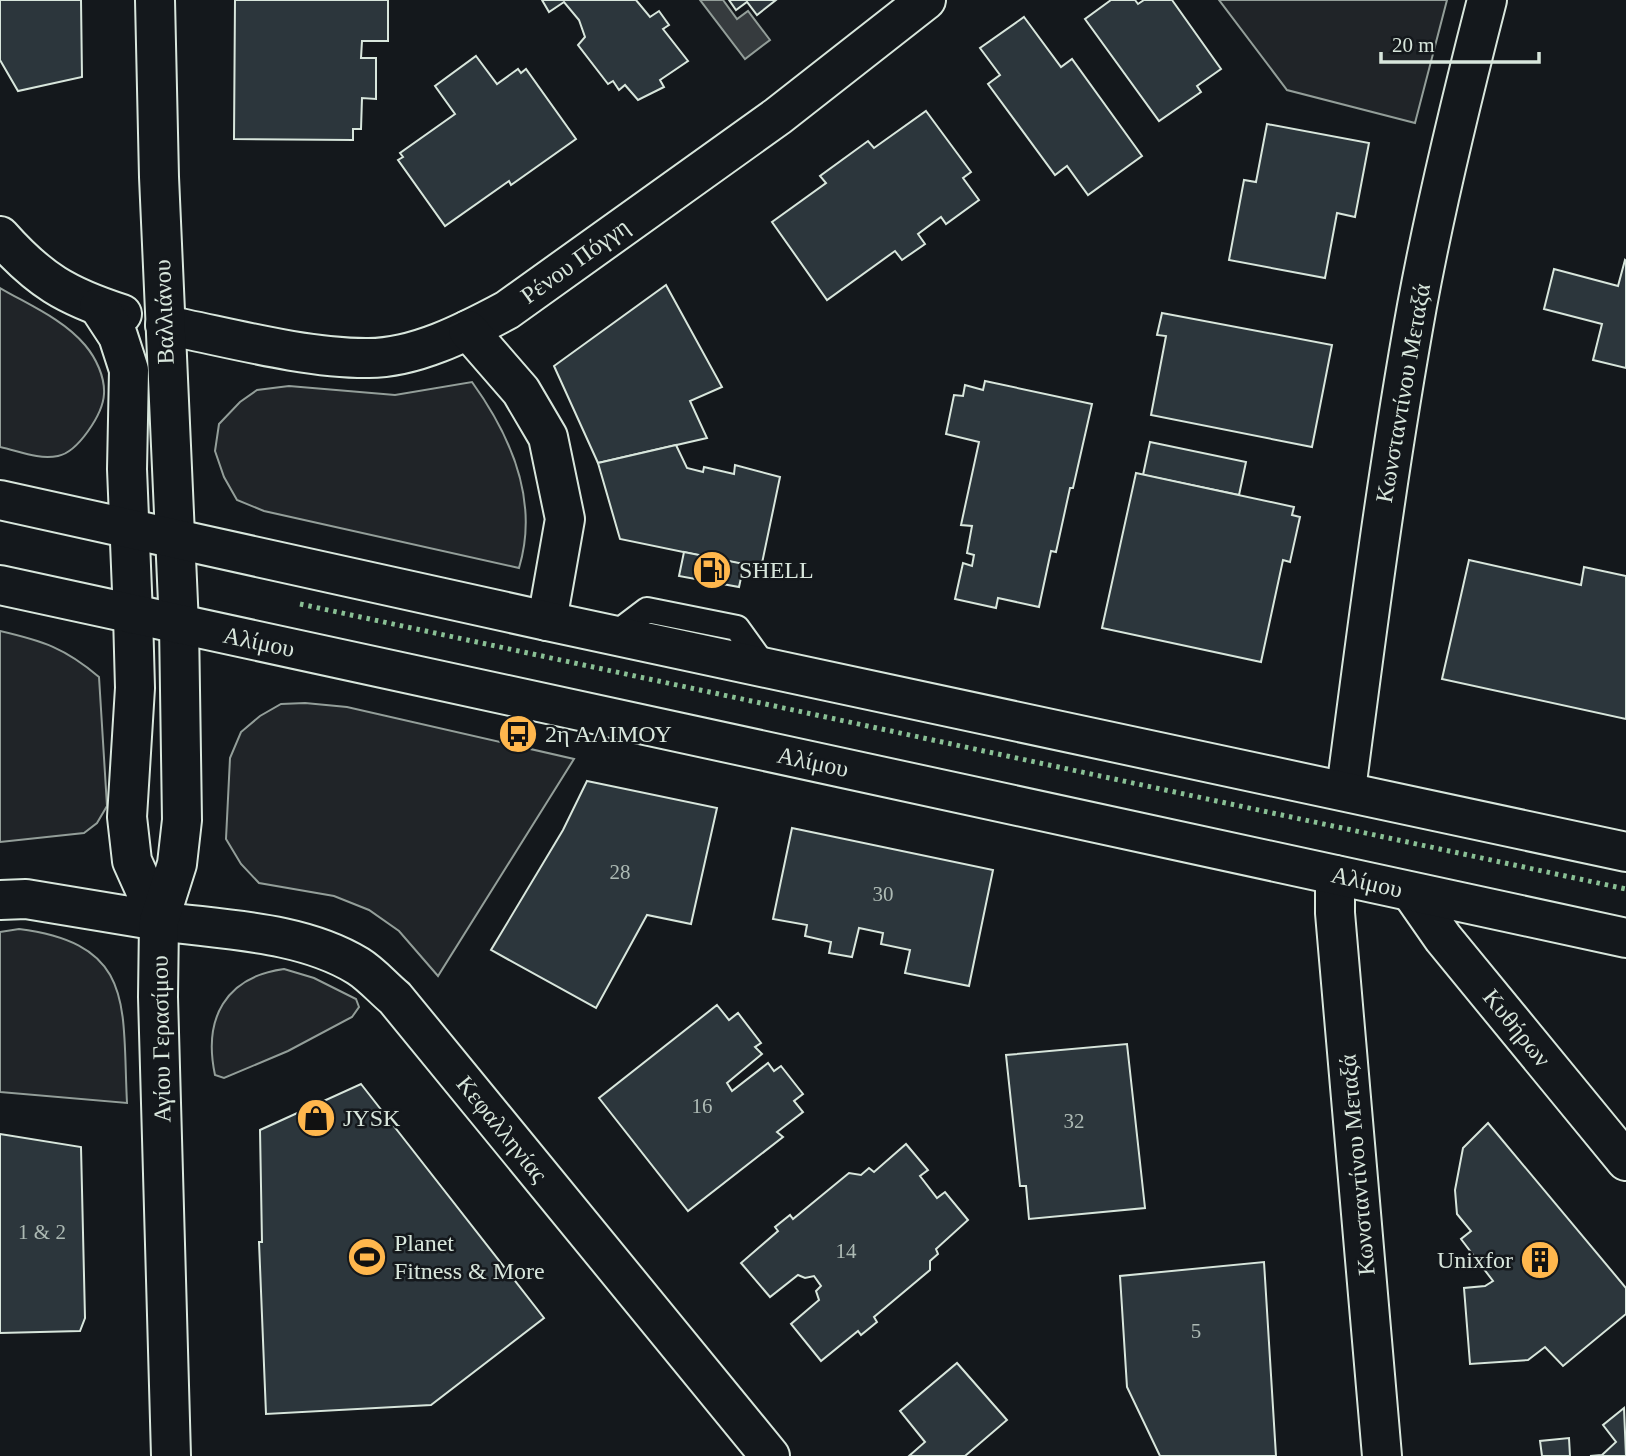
<svg xmlns="http://www.w3.org/2000/svg" width="1626" height="1456" viewBox="0 0 1626 1456" font-family="Georgia,serif">
	<style>
		.green { fill: #202428; stroke: #939e99; stroke-width: 2 }
		.water { fill: #363b3e; stroke: #939e99; stroke-width: 2 }
		.building { fill: #2c363c; stroke: #d8e6dc; stroke-width: 2 }
		.lines { fill: none; stroke-linecap: round; stroke-linejoin: round }
		.lane-casing { stroke: #d8e6dc; stroke-width: 28 }
		.street-casing { stroke: #d8e6dc; stroke-width: 42 }
		.secondary-casing { stroke: #d8e6dc; stroke-width: 42 }
		.lane { stroke: #14181c; stroke-width: 24 }
		.street { stroke: #14181c; stroke-width: 38 }
		.secondary { stroke: #14181c; stroke-width: 38 }
		.hedge { stroke: #8ac095; stroke-width: 5; stroke-dasharray: 3.5 5; stroke-linecap: butt }
		.labels { text-anchor: middle; stroke-width: 5; stroke-linejoin: round; paint-order: stroke }
		.number-label { font-size: 21px; fill: #adbab4 }
		.street-label { font-size: 24px; fill: #d8e6dc; stroke: #14181c }
		.poi-label { font-size: 24px; fill: #d8e6dc; stroke: #14181c; text-anchor: start }
	</style>
	<rect width="100%" height="100%" fill="#14181c"/>
	<g class="green">
		<path d="M 1219,0 L 1447,0 L 1415,123 L 1287,90 Z"/>
		<path d="M 0,288 C 29,305 63,319 85,345 C 96,358 105,377 104,394 C 103,414 78,452 58,456 C 38,460 19,451 0,447 Z"/>
		<path d="M 472,382 C 511,436 539,502 519,568 L 264,511 L 237,500 L 224,477 L 215,451 L 219,424 L 240,402 L 257,390 L 289,386 L 395,395 Z"/>
		<path d="M 0,631 C 43,641 65,648 99,677 L 107,806 L 97,823 L 84,833 L 0,842 Z"/>
		<path d="M 305,703 L 347,707 L 574,759 L 438,976 L 399,931 L 369,910 L 334,896 L 259,883 L 241,864 L 226,839 L 230,758 L 241,732 L 260,716 L 281,704 Z"/>
		<path d="M 19,929 C 136,944 122,1006 127,1103 L 0,1092 L 0,932 Z"/>
		<path d="M 284,969 L 314,978 L 356,999 L 359,1007 L 352,1017 L 288,1051 L 224,1078 L 215,1075 C 203,1019 225,977 284,969 Z"/>
	</g>
	<path class="water" d="M 700,0 L 723,0 L 737,19 L 748,11 L 770,40 L 745,59 Z"/>
	<g class="building">
		<path d="M 0,0 L 81,0 L 82,77 L 18,91 L 0,60 Z"/>
		<path d="M 235,0 L 388,0 L 388,41 L 362,41 L 361,58 L 376,58 L 376,99 L 362,98 L 361,129 L 353,129 L 353,140 L 234,139 Z"/>
		<path d="M 542,0 L 636,0 L 650,17 L 659,11 L 669,25 L 663,29 L 688,61 L 660,80 L 664,87 L 638,100 L 625,85 L 619,90 L 613,81 L 608,84 L 578,45 L 585,37 L 579,20 L 564,2 L 549,12 Z"/>
		<path d="M 729,0 L 776,0 L 757,15 L 747,2 L 736,10 Z"/>
		<path d="M 1111,0 L 1135,0 L 1138,4 L 1144,0 L 1172,0 L 1221,69 L 1197,86 L 1201,92 L 1159,121 L 1085,19 Z"/>
		<path d="M 1024,17 L 1061,67 L 1072,59 L 1142,156 L 1088,195 L 1067,166 L 1055,175 L 988,84 L 1000,75 L 980,48 Z"/>
		<path d="M 476,56 L 497,84 L 518,69 L 521,73 L 526,69 L 576,139 L 511,185 L 509,181 L 445,226 L 398,160 L 403,157 L 400,153 L 455,114 L 435,86 Z"/>
		<path d="M 926,111 L 971,172 L 963,178 L 979,200 L 946,224 L 941,217 L 918,234 L 925,244 L 902,260 L 895,251 L 827,300 L 772,222 L 826,183 L 820,176 L 868,141 L 874,148 Z"/>
		<path d="M 1267,124 L 1369,143 L 1355,217 L 1337,213 L 1325,278 L 1229,260 L 1244,180 L 1256,182 Z"/>
		<path d="M 1625,260 L 1626,261 L 1626,368 L 1593,360 L 1602,324 L 1544,309 L 1554,269 L 1618,286 Z"/>
		<path d="M 666,285 L 722,387 L 690,401 L 707,438 L 598,463 L 554,366 Z"/>
		<path d="M 1162,313 L 1332,345 L 1312,447 L 1151,415 L 1166,336 L 1157,335 Z"/>
		<path d="M 985,381 L 1092,404 L 1073,488 L 1070,488 L 1056,552 L 1051,551 L 1039,607 L 998,598 L 996,608 L 955,599 L 963,563 L 972,566 L 974,555 L 967,553 L 972,526 L 961,525 L 979,442 L 946,434 L 954,395 L 963,396 L 965,385 L 983,390 Z"/>
		<path d="M 1150,442 L 1246,462 L 1239,495 L 1143,475 Z"/>
		<path d="M 676,445 L 687,468 L 703,472 L 704,467 L 734,474 L 735,465 L 780,477 L 761,568 L 620,539 L 598,463 Z"/>
		<path d="M 1136,473 L 1294,507 L 1292,515 L 1300,517 L 1290,562 L 1283,560 L 1261,662 L 1102,628 Z"/>
		<path d="M 684,552 L 744,564 L 739,587 L 679,576 Z"/>
		<path d="M 1469,560 L 1581,585 L 1584,567 L 1626,576 L 1626,719 L 1442,679 Z"/>
		<path d="M 587,781 L 717,808 L 691,924 L 647,915 L 596,1008 L 491,950 L 563,830 Z"/>
		<path d="M 792,828 L 993,870 L 969,986 L 905,973 L 910,950 L 881,944 L 883,933 L 859,928 L 852,957 L 829,953 L 831,942 L 805,936 L 807,925 L 773,919 Z"/>
		<path d="M 717,1005 L 729,1020 L 738,1013 L 761,1043 L 755,1047 L 762,1054 L 727,1083 L 732,1091 L 768,1063 L 774,1071 L 781,1066 L 803,1094 L 794,1101 L 803,1112 L 777,1132 L 783,1137 L 688,1211 L 599,1098 Z"/>
		<path d="M 1127,1044 L 1145,1208 L 1029,1219 L 1026,1186 L 1020,1186 L 1006,1055 Z"/>
		<path d="M 361,1084 L 544,1318 L 431,1405 L 266,1414 L 259,1242 L 262,1242 L 260,1130 Z"/>
		<path d="M 1488,1123 L 1626,1288 L 1626,1314 L 1563,1366 L 1545,1347 L 1528,1360 L 1470,1364 L 1464,1288 L 1485,1286 L 1493,1281 L 1461,1239 L 1471,1231 L 1457,1214 L 1455,1190 L 1463,1148 Z"/>
		<path d="M 0,1134 L 81,1147 L 85,1318 L 80,1331 L 0,1333 Z"/>
		<path d="M 906,1144 L 928,1170 L 920,1176 L 937,1198 L 945,1192 L 968,1220 L 936,1249 L 938,1254 L 930,1261 L 930,1270 L 874,1317 L 877,1322 L 861,1335 L 858,1331 L 821,1361 L 791,1324 L 819,1300 L 816,1291 L 821,1286 L 814,1276 L 805,1278 L 798,1275 L 770,1297 L 741,1263 L 778,1231 L 775,1227 L 790,1215 L 793,1219 L 849,1173 L 861,1175 L 869,1168 L 874,1172 Z"/>
		<path d="M 1264,1262 L 1276,1456 L 1160,1456 L 1127,1387 L 1120,1276 Z"/>
		<path d="M 957,1363 L 1007,1420 L 965,1456 L 909,1456 L 925,1442 L 900,1411 Z"/>
		<path d="M 1624,1408 L 1626,1456 L 1590,1456 L 1602,1455 L 1616,1442 L 1603,1425 Z"/>
		<path d="M 1569,1438 L 1570,1456 L 1542,1456 L 1540,1441 Z"/>
	</g>
	<g class="lines">
		<g class="lane-casing">
			<path id="lane" d="M 614,635 L 647,610 L 737,628 L 765,667"/>
		</g>
		<g class="street-casing">
			<g id="street">
				<path d="M 165,325 C 227,337 303,358 366,358 C 414,359 466,332 507,310 L 778,116 L 926,0"/>
				<path d="M 468,330 L 521,391 L 548,437 L 565,519 L 547,621"/>
				<path d="M 1346,790 C 1367,628 1388,467 1417,306 C 1436,203 1461,101 1487,0"/>
				<path d="M 1335,875 L 1335,913 L 1382,1456"/>
				<path d="M 1411,892 L 1443,938 L 1626,1161"/>
				<path d="M 0,900 L 26,899 L 159,921 L 132,861 L 127,817 L 135,688 L 133,615"/>
				<path d="M 159,921 C 223,930 301,931 358,966 C 371,974 383,988 395,998 L 770,1456"/>
				<path d="M 171,1456 L 158,997 L 159,921 L 177,864 L 182,820 L 179,625"/>
			</g>
		</g>
		<g class="secondary-casing">
			<g id="secondary">
				<path d="M 155,0 L 159,177 L 179,625"/>
				<path d="M 0,236 C 39,280 66,296 122,314"/>
				<path d="M 99,307 L 118,336 L 129,370 L 127,469 L 133,615"/>
				<path d="M 0,500 L 547,621 L 1626,852"/>
				<path d="M 0,585 L 1626,938"/>
			</g>
		</g>
		<use href="#lane" class="lane"/>
		<use href="#street" class="street"/>
		<use href="#secondary" class="secondary"/>
		<path class="hedge" d="M 300,604 L 1626,889"/>
	</g>
	<defs>
		<g id="fuel-disc" transform="scale(2.0125)"><circle r="9.5" fill="#ffb74d" stroke="#14181c"/><path d="M-5.5-6h7V0h2V4h1.3V-2.5L3-4.5l.8-.8L6-3V5H2.5V1h-1V6h-7ZM-4.2-4.7v3.2H.2V-4.7Z" fill="#111"/></g>
		<g id="bus-disc" transform="scale(2.0125)"><circle r="9.5" fill="#ffb74d" stroke="#14181c"/><path d="M-5-6H5V4H4V6H2V4H-2V6H-4V4H-5ZM-3.5-4V0h7V-4ZM-3.5 1.2v1.5H-2V1.2ZM2 1.2v1.5H3.5V1.2Z" fill="#111"/></g>
		<g id="shop-disc" transform="scale(2.0125)"><circle r="9.5" fill="#ffb74d" stroke="#14181c"/><path d="M-5-2.5h2.3a2.7 3.5 0 0 1 5.4 0H5L5.5 6h-11ZM-1.5-2.5h3a1.5 2.3 0 0 0-3 0Z" fill="#111"/></g>
		<g id="stadium-disc" transform="scale(2.0125)"><circle r="9.5" fill="#ffb74d" stroke="#14181c"/><path d="M0-5a6.5 5 0 1 0 0 10a6.5 5 0 1 0 0-10ZM-3.5-1.8h7v3.6h-7Z" fill="#111"/></g>
		<g id="building-disc" transform="scale(2.0125)"><circle r="9.5" fill="#ffb74d" stroke="#14181c"/><path d="M-4-6H4V6H1V3H-1V6H-4ZM-2.5-4.3h1.7v1.8h-1.7ZM.8-4.3h1.7v1.8H.8ZM-2.5-1h1.7V.8h-1.7ZM.8-1h1.7V.8H.8Z" fill="#111"/></g>
	</defs>
	<g fill-rule="evenodd">
		<use href="#fuel-disc" x="712" y="570"/>
		<use href="#bus-disc" x="518" y="734"/>
		<use href="#shop-disc" x="316" y="1118"/>
		<use href="#stadium-disc" x="367" y="1257"/>
		<use href="#building-disc" x="1540" y="1260"/>
	</g>
	<g class="labels">
		<g class="number-label">
			<text x="620" y="879">28</text>
			<text x="883" y="901">30</text>
			<text x="702" y="1113">16</text>
			<text x="1074" y="1128">32</text>
			<text x="42" y="1239">1 &amp; 2</text>
			<text x="846" y="1258">14</text>
			<text x="1196" y="1338">5</text>
		</g>
		<g class="street-label">
			<text transform="translate(575 261) rotate(-36)" y="8">Ρένου Πόγγη</text>
			<text transform="translate(164 312) rotate(-92)" y="8">Βαλλιάνου</text>
			<text transform="translate(1403 393) rotate(-80)" y="8">Κωνσταντίνου Μεταξά</text>
			<text transform="translate(259 642) rotate(12)" y="8">Αλίμου</text>
			<text transform="translate(813 762) rotate(12)" y="8">Αλίμου</text>
			<text transform="translate(1367 882) rotate(13)" y="8">Αλίμου</text>
			<text transform="translate(1517 1028) rotate(51)" y="8">Κυθήρων</text>
			<text transform="translate(161 1039) rotate(-91)" y="8">Αγίου Γερασίμου</text>
			<text transform="translate(502 1129) rotate(51)" y="8">Κεφαλληνίας</text>
			<text transform="translate(1357 1165) rotate(-95)" y="8">Κωνσταντίνου Μεταξά</text>
		</g>
		<g class="poi-label">
			<text x="739" y="578">SHELL</text>
			<text x="545" y="742">2η ΑΛΙΜΟΥ</text>
			<text x="343" y="1126">JYSK</text>
			<text x="394" y="1251">Planet<tspan x="394" dy="28">Fitness &amp; More</tspan></text>
			<text x="1513" y="1268" text-anchor="end">Unixfor</text>
		</g>
	</g>
	<path d="M1381 52v10h158v-10" fill="none" stroke="#d8e6dc" stroke-width="3.5"/>
	<text x="1392" y="52" font-size="21" fill="#d8e6dc" stroke="#14181c" stroke-width="5" paint-order="stroke">20 m</text>
</svg>
